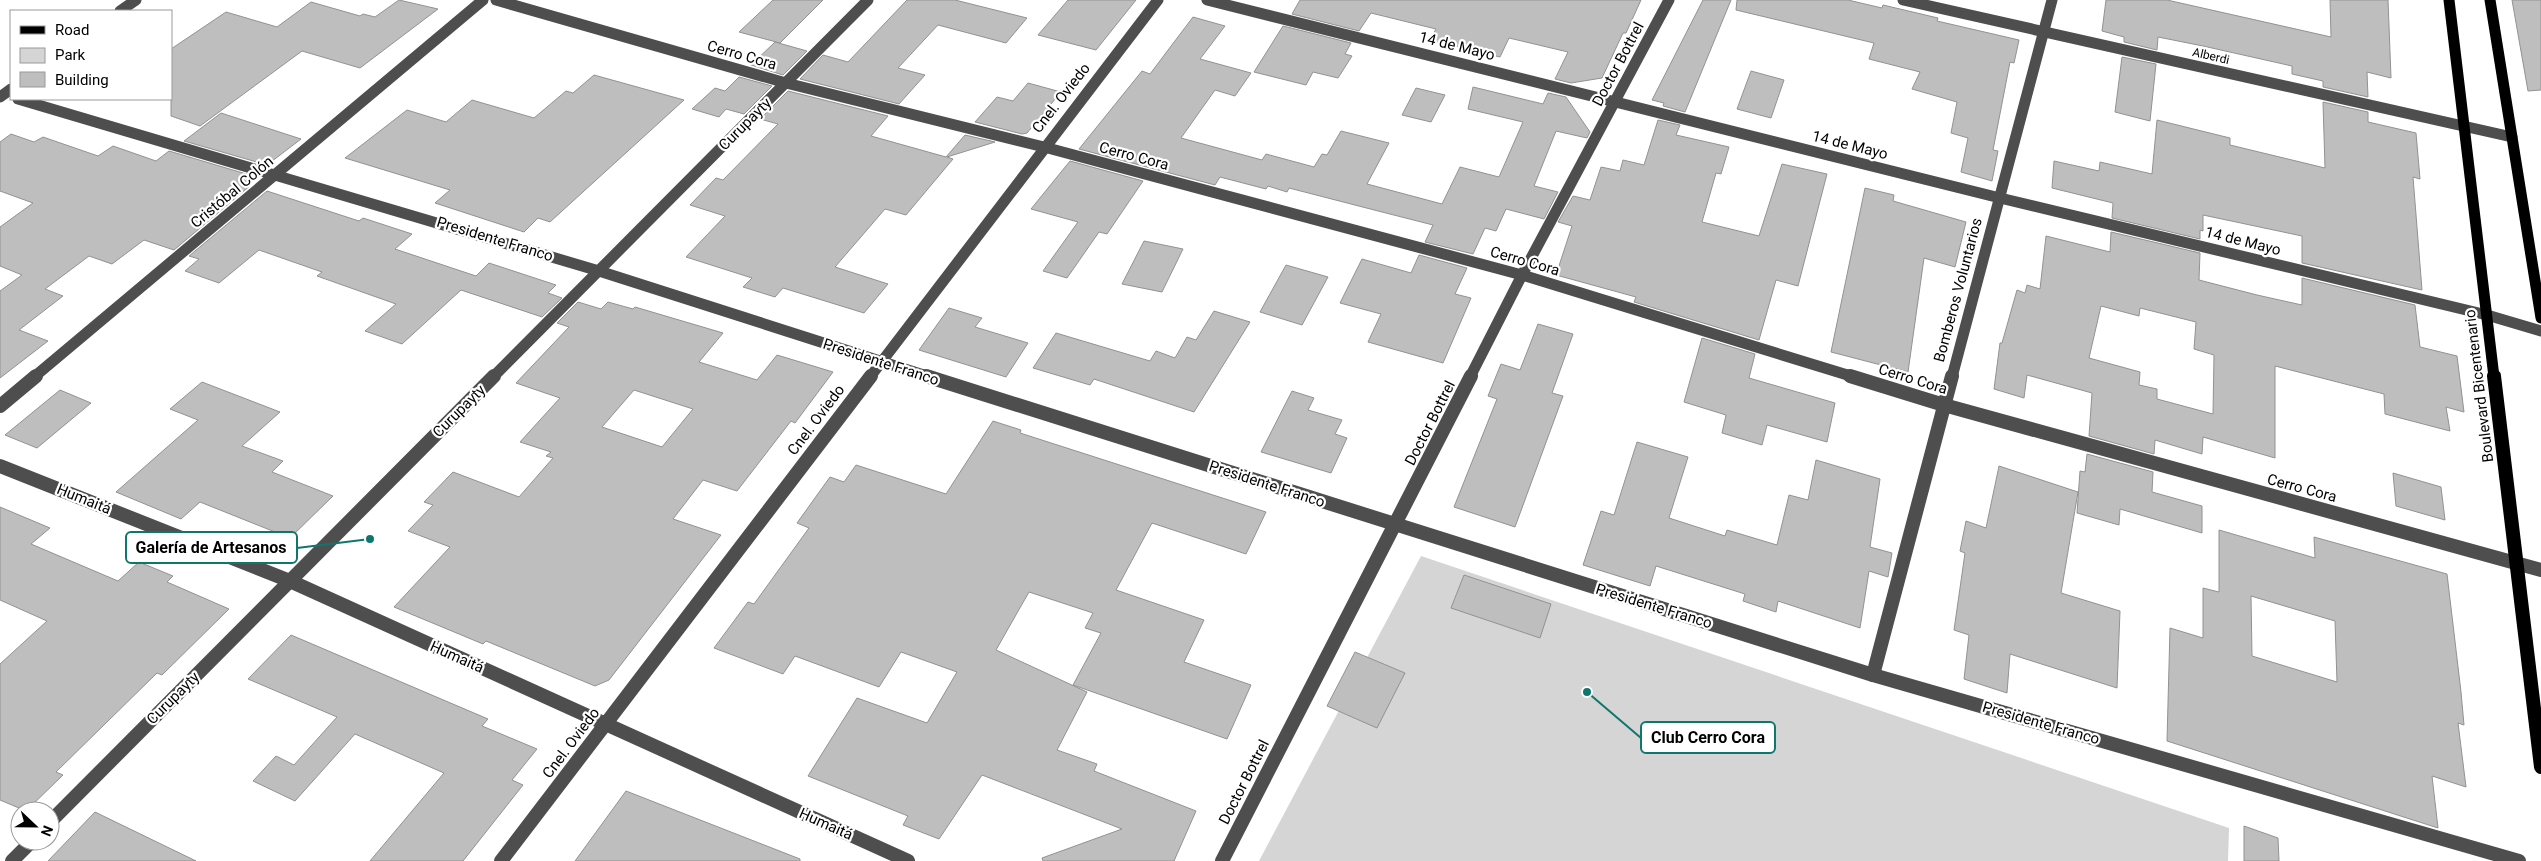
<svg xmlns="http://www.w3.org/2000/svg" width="2541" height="861" viewBox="0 0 2541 861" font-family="Roboto,sans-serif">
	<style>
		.green { fill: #d5d5d5 }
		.building { fill: #bebebe; stroke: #929292; fill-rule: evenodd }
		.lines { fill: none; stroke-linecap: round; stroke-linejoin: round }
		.minor-far1 { stroke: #4e4e4e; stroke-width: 11 }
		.minor { stroke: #4e4e4e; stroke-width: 14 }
		.major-far1 { stroke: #000; stroke-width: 11 }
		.major { stroke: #000; stroke-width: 14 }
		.labels { text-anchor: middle; stroke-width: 4.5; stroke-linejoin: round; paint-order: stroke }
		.far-street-label { font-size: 12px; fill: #000; stroke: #fff }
		.street-label { font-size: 15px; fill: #000; stroke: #fff }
		.leader { fill: none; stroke: #0f766e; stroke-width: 2 }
		.callout-dot { fill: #0f766e; stroke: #fff; stroke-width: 2 }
		.callout { fill: #fff; stroke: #0f766e; stroke-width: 2 }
		.callout-label { font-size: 16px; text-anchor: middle; font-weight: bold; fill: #000 }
	</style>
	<rect width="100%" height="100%" fill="#fff"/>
	<path class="green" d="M 1421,556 L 2229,828 L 2228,861 L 1259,861 Z"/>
	<g class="building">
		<path d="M 399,0 L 438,9 L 360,68 L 302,51 L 200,126 L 171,116 L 171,49 L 226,12 L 277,27 L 311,2 L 360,16 L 363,14 L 375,17 Z"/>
		<path d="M 773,0 L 823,0 L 780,43 L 739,32 Z"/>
		<path d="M 907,0 L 955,0 L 1027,18 L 1006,43 L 938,25 L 898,68 L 925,75 L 899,104 L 800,79 L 823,55 L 848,62 Z"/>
		<path d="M 1068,0 L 1136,0 L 1096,50 L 1038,35 Z"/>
		<path d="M 1300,0 L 1641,0 L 1626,33 L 1623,33 L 1602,78 L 1571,83 L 1555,79 L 1568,52 L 1509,38 L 1500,57 L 1430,40 L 1436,29 L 1371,13 L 1359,31 L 1292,14 Z"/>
		<path d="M 1703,0 L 1731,0 L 1685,112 L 1663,106 L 1664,103 L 1652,100 Z"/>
		<path d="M 1737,0 L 1848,0 L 1882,8 L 1883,5 L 1938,18 L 1937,21 L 2019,40 L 2014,63 L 2010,62 L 1993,150 L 1998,151 L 1992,181 L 1961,172 L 1968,138 L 1951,133 L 1957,102 L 1912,89 L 1920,72 L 1869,59 L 1874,43 L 1736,10 Z"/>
		<path d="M 2106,0 L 2167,0 L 2331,37 L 2330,0 L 2388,0 L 2391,78 L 2367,72 L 2368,97 L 2323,87 L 2323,81 L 2292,74 L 2292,66 L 2203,46 L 2158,37 L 2157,50 L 2124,42 L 2124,37 L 2102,31 Z"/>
		<path d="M 2512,0 L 2541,0 L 2541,90 L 2528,91 Z"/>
		<path d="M 1193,17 L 1225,26 L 1200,59 L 1251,73 L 1235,96 L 1215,90 L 1181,138 L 1262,160 L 1266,154 L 1314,167 L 1322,154 L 1327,155 L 1341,131 L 1389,143 L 1367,184 L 1442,204 L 1460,167 L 1499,177 L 1523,122 L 1468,109 L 1473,87 L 1543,104 L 1548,93 L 1566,97 L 1590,132 L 1587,138 L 1556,131 L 1534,186 L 1558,192 L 1544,219 L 1506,209 L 1496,231 L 1485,228 L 1473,254 L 1425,242 L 1433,225 L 1382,212 L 1289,188 L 1287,192 L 1268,186 L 1266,189 L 1220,177 L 1215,185 L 1079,149 L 1142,71 L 1150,74 Z"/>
		<path d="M 1283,26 L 1351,43 L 1345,54 L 1352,56 L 1338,78 L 1313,72 L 1306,85 L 1254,72 Z"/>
		<path d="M 775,42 L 807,51 L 783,75 L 751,65 Z"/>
		<path d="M 2122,57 L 2156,64 L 2150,121 L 2115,112 Z"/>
		<path d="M 1751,71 L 1784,80 L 1771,118 L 1737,109 Z"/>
		<path d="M 594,75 L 684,100 L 550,222 L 538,218 L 524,232 L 435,203 L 450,190 L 345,158 L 407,110 L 446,122 L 472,100 L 534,118 L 566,91 L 573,93 Z"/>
		<path d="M 739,77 L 772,86 L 744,114 L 726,109 L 719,117 L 692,109 L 715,88 L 725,91 Z"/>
		<path d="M 1028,83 L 1061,92 L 1027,133 L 1022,134 L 975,122 L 997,97 L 1013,101 Z"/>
		<path d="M 1416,88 L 1445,95 L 1431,122 L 1402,115 Z"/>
		<path d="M 788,91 L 888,116 L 871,136 L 946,157 L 965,135 L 995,142 L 947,157 L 953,159 L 906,215 L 885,209 L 835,267 L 888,284 L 864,313 L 783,288 L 775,297 L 743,287 L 752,278 L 686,257 L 725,216 L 690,205 L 716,178 L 723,180 L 778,124 L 760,119 Z"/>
		<path d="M 2323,102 L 2368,112 L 2368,122 L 2416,133 L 2420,179 L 2413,177 L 2422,290 L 2302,263 L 2302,236 L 2203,215 L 2203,231 L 2200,230 L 2200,239 L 2112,218 L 2113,203 L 2052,188 L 2054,161 L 2099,171 L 2100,162 L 2152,174 L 2157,120 L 2230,138 L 2230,145 L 2325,168 Z"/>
		<path d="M 221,113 L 301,139 L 267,165 L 184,141 Z"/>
		<path d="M 1658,120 L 1680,125 L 1676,135 L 1729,147 L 1721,174 L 1716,173 L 1702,222 L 1759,236 L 1782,164 L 1827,174 L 1798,286 L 1776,280 L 1759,340 L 1634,302 L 1636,297 L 1556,275 L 1572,226 L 1558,222 L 1573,196 L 1590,200 L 1601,167 L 1620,171 L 1623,160 L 1644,165 Z"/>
		<path d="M 11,134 L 34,142 L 43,137 L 98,156 L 113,146 L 156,161 L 169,151 L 253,176 L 244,183 L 251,185 L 174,250 L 144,240 L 112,264 L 89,256 L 45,289 L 63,296 L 19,330 L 48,341 L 0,378 L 0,291 L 22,275 L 0,266 L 0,227 L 33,203 L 0,191 L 0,142 Z"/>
		<path d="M 1070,161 L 1143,181 L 1107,234 L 1099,232 L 1067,278 L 1043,271 L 1078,222 L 1031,209 Z"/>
		<path d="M 1865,188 L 1894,195 L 1893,201 L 1966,222 L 1955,267 L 1924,258 L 1908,372 L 1831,352 Z"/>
		<path d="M 267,191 L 359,221 L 363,218 L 412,234 L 395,249 L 476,276 L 489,263 L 556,285 L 548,293 L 562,298 L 542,317 L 461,290 L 402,344 L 365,331 L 396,304 L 317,276 L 322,272 L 259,250 L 219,283 L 185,271 L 199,259 L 189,256 Z"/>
		<path d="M 2111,232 L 2200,253 L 2199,280 L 2257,295 L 2302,305 L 2302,278 L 2415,305 L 2420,347 L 2457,356 L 2464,412 L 2446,407 L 2450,431 L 2385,414 L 2384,394 L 2275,366 L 2275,458 L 2203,437 L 2202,454 L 2155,440 L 2154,454 L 2089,436 L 2092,393 L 2027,375 L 2024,398 L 1994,389 L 2000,343 L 2002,343 L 2017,290 L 2025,293 L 2027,285 L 2040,289 L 2046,236 L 2110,252 ZM 2101,306 L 2139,316 L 2140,308 L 2196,322 L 2194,349 L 2214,355 L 2213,414 L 2157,399 L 2157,389 L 2139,385 L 2140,372 L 2089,358 Z"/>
		<path d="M 1144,241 L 1183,249 L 1162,292 L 1122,284 Z"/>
		<path d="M 1419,255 L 1467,268 L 1455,294 L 1471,298 L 1443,363 L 1368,342 L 1381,314 L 1340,303 L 1362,259 L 1411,273 Z"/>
		<path d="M 1286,265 L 1328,277 L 1302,325 L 1260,312 Z"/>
		<path d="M 578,302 L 601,309 L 608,302 L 633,309 L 635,307 L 723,333 L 699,362 L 757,380 L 777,355 L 833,372 L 795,423 L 791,421 L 737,491 L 703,480 L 673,519 L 721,535 L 609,680 L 595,686 L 486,641 L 483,644 L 394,607 L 450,547 L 408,531 L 433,505 L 424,502 L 453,472 L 519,497 L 553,458 L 546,456 L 551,452 L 520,442 L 560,398 L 516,383 L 569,327 L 557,323 ZM 634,390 L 693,409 L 662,447 L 602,427 Z"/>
		<path d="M 949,308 L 982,318 L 975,327 L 1028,343 L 1006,377 L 919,350 Z"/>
		<path d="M 1214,311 L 1250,322 L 1194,412 L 1094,379 L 1090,385 L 1033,368 L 1056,333 L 1150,361 L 1156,351 L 1175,358 L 1187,337 L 1196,340 Z"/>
		<path d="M 1538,324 L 1573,334 L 1552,393 L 1563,396 L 1515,527 L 1454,507 L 1497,399 L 1488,396 L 1501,364 L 1520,370 Z"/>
		<path d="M 1702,338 L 1755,354 L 1749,378 L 1835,403 L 1827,442 L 1767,425 L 1762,445 L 1722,433 L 1726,415 L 1684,402 Z"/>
		<path d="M 202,382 L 280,412 L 242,446 L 283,461 L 272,472 L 333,496 L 290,538 L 200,502 L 181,519 L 116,492 L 198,420 L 170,409 Z"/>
		<path d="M 60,390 L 91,403 L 37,448 L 5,435 Z"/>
		<path d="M 1292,391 L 1314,398 L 1308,410 L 1342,420 L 1335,434 L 1347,438 L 1331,473 L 1261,452 Z"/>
		<path d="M 993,421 L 1021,430 L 1020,433 L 1266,512 L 1246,554 L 1152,523 L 1116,590 L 1204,620 L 1184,662 L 1251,685 L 1227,739 L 1073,685 L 1101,633 L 1085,628 L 1093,613 L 1029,592 L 996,650 L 1087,692 L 1057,750 L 1097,764 L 1094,771 L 1196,811 L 1174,861 L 1043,861 L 1042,858 L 1122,829 L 982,775 L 939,839 L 903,825 L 908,816 L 808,776 L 857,698 L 927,723 L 957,672 L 901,652 L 879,687 L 795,656 L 783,674 L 714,648 L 748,602 L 754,604 L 809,528 L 797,523 L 830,477 L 844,482 L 856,465 L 946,494 Z"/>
		<path d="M 1637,442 L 1688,457 L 1669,518 L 1725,536 L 1727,530 L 1777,545 L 1789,495 L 1808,500 L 1816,460 L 1880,479 L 1870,547 L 1892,553 L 1888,577 L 1869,571 L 1860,628 L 1778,601 L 1776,612 L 1743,601 L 1745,594 L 1656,566 L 1650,586 L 1583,565 L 1601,511 L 1614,515 Z"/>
		<path d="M 2087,454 L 2153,472 L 2152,492 L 2202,506 L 2202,533 L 2120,509 L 2119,525 L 2077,513 L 2080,471 L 2085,472 Z"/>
		<path d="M 1999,466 L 2078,492 L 2061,593 L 2120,611 L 2117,688 L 2010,654 L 2007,693 L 1964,679 L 1969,635 L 1954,630 L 1965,553 L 1960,551 L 1966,521 L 1986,528 Z"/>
		<path d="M 2393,473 L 2441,487 L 2445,520 L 2396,506 Z"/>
		<path d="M 0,507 L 50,528 L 31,544 L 118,581 L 139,562 L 173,576 L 167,582 L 229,609 L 162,675 L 157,673 L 56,772 L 63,775 L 26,811 L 0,800 L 0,664 L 47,621 L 0,600 Z"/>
		<path d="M 2219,530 L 2315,558 L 2314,537 L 2447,574 L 2461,692 L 2464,725 L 2458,723 L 2466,787 L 2432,776 L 2438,828 L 2167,741 L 2170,628 L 2203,638 L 2203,588 L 2219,592 ZM 2251,596 L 2335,621 L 2337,682 L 2252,656 Z"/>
		<path d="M 1464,575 L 1551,604 L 1540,638 L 1451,608 Z"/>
		<path d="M 291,635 L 488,719 L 482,726 L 537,749 L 512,780 L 523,785 L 463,861 L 370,861 L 444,773 L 355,734 L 295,801 L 253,781 L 276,756 L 294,765 L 337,717 L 248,679 Z"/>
		<path d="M 1355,652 L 1405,673 L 1377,728 L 1327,706 Z"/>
		<path d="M 626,791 L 800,859 L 800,861 L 575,861 Z"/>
		<path d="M 95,812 L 196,861 L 48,861 Z"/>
		<path d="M 2244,826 L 2278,838 L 2279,861 L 2244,861 Z"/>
	</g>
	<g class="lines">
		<g class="minor-far1">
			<path d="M 496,0 L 786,83 L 1044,147 L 1522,275 L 1854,377"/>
			<path d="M 1207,0 L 2000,198 L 2487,315 L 2541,331"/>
			<path d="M 1903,0 L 2512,137"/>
			<path d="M 120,11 L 136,0"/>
			<path d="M 0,97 L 11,89"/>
			<path d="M 18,99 L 599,271 L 930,377"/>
			<path d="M 34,377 L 483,0"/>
			<path d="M 493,377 L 868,0"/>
			<path d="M 870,377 L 1158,0"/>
			<path d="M 1470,377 L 1522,275 L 1669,0"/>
			<path d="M 1952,377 L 2052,0"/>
		</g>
		<g class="minor">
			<path d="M 926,376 L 1873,675 L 2519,861"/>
			<path d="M 1850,376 L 1944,405 L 2541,570"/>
			<path d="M 0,406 L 36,376"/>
			<path d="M 0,466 L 290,581 L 908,861"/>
			<path d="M 1873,675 L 1952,376"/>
			<path d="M 50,822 L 494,376"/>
			<path d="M 12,861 L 32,841"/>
			<path d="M 501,861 L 871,376"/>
			<path d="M 1222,861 L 1471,376"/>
		</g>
		<g class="major-far1">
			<path d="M 2449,0 L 2494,377"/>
			<path d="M 2490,0 L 2541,318"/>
		</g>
		<path class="major" d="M 2494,376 L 2541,767"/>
	</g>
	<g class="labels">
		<g class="far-street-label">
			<text transform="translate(2211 56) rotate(13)" y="4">Alberdi</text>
		</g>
		<g class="street-label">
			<text transform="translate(1457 46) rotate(14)" y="5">14 de Mayo</text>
			<text transform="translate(742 55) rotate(16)" y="5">Cerro Cora</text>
			<text transform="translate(1618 64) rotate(-62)" y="5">Doctor Bottrel</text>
			<text transform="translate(1061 98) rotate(-52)" y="5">Cnel. Oviedo</text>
			<text transform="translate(745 124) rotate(-45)" y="5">Curupayty</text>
			<text transform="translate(1850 145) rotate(14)" y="5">14 de Mayo</text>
			<text transform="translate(1134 156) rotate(15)" y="5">Cerro Cora</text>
			<text transform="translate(232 192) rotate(-40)" y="5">Cristóbal Colón</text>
			<text transform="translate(495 239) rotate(17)" y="5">Presidente Franco</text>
			<text transform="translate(2243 241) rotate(14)" y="5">14 de Mayo</text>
			<text transform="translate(1525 261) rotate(16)" y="5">Cerro Cora</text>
			<text transform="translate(1958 290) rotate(-75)" y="5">Bomberos Voluntarios</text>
			<text transform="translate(881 362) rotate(18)" y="5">Presidente Franco</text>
			<text transform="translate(1913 379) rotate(17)" y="5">Cerro Cora</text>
			<text transform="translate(2479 386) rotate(-97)" y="5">Boulevard Bicentenario</text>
			<text transform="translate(459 411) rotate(-45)" y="5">Curupayty</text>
			<text transform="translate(816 420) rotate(-53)" y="5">Cnel. Oviedo</text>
			<text transform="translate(1430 423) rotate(-63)" y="5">Doctor Bottrel</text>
			<text transform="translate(1267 484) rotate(18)" y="5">Presidente Franco</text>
			<text transform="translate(2302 488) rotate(15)" y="5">Cerro Cora</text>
			<text transform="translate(84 499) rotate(22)" y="5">Humaitá</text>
			<text transform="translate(1654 606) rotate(17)" y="5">Presidente Franco</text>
			<text transform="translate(457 657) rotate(24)" y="5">Humaitá</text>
			<text transform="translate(173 698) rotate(-45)" y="5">Curupayty</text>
			<text transform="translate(2041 723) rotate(16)" y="5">Presidente Franco</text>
			<text transform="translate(571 743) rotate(-53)" y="5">Cnel. Oviedo</text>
			<text transform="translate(1244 782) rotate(-63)" y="5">Doctor Bottrel</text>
			<text transform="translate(826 824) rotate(24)" y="5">Humaitá</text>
		</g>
	</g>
	<path class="leader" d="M370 539L297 548M1587 692L1641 738"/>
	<g class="callout-dot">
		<circle cx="370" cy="539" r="5"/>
		<circle cx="1587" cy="692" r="5"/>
	</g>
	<g class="callout">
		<rect x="126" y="532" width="171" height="31" rx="5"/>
		<rect x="1641" y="722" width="134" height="31" rx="5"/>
	</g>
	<g class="callout-label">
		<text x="211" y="553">Galería de Artesanos</text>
		<text x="1708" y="743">Club Cerro Cora</text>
	</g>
	<rect x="10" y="10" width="162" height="90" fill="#ffffff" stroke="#999999"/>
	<rect x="20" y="26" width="25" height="8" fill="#000000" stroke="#999999"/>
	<text x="55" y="35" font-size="15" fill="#000000">Road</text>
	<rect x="20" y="48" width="25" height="15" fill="#d5d5d5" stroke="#999999"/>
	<text x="55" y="60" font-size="15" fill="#000000">Park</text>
	<rect x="20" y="72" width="25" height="15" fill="#bebebe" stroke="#999999"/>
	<text x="55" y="85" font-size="15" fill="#000000">Building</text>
	<g transform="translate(35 826) rotate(112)"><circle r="24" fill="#ffffff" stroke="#999999"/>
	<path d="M0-4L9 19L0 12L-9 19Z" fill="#000000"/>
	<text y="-8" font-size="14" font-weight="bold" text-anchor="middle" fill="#000000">N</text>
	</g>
</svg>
